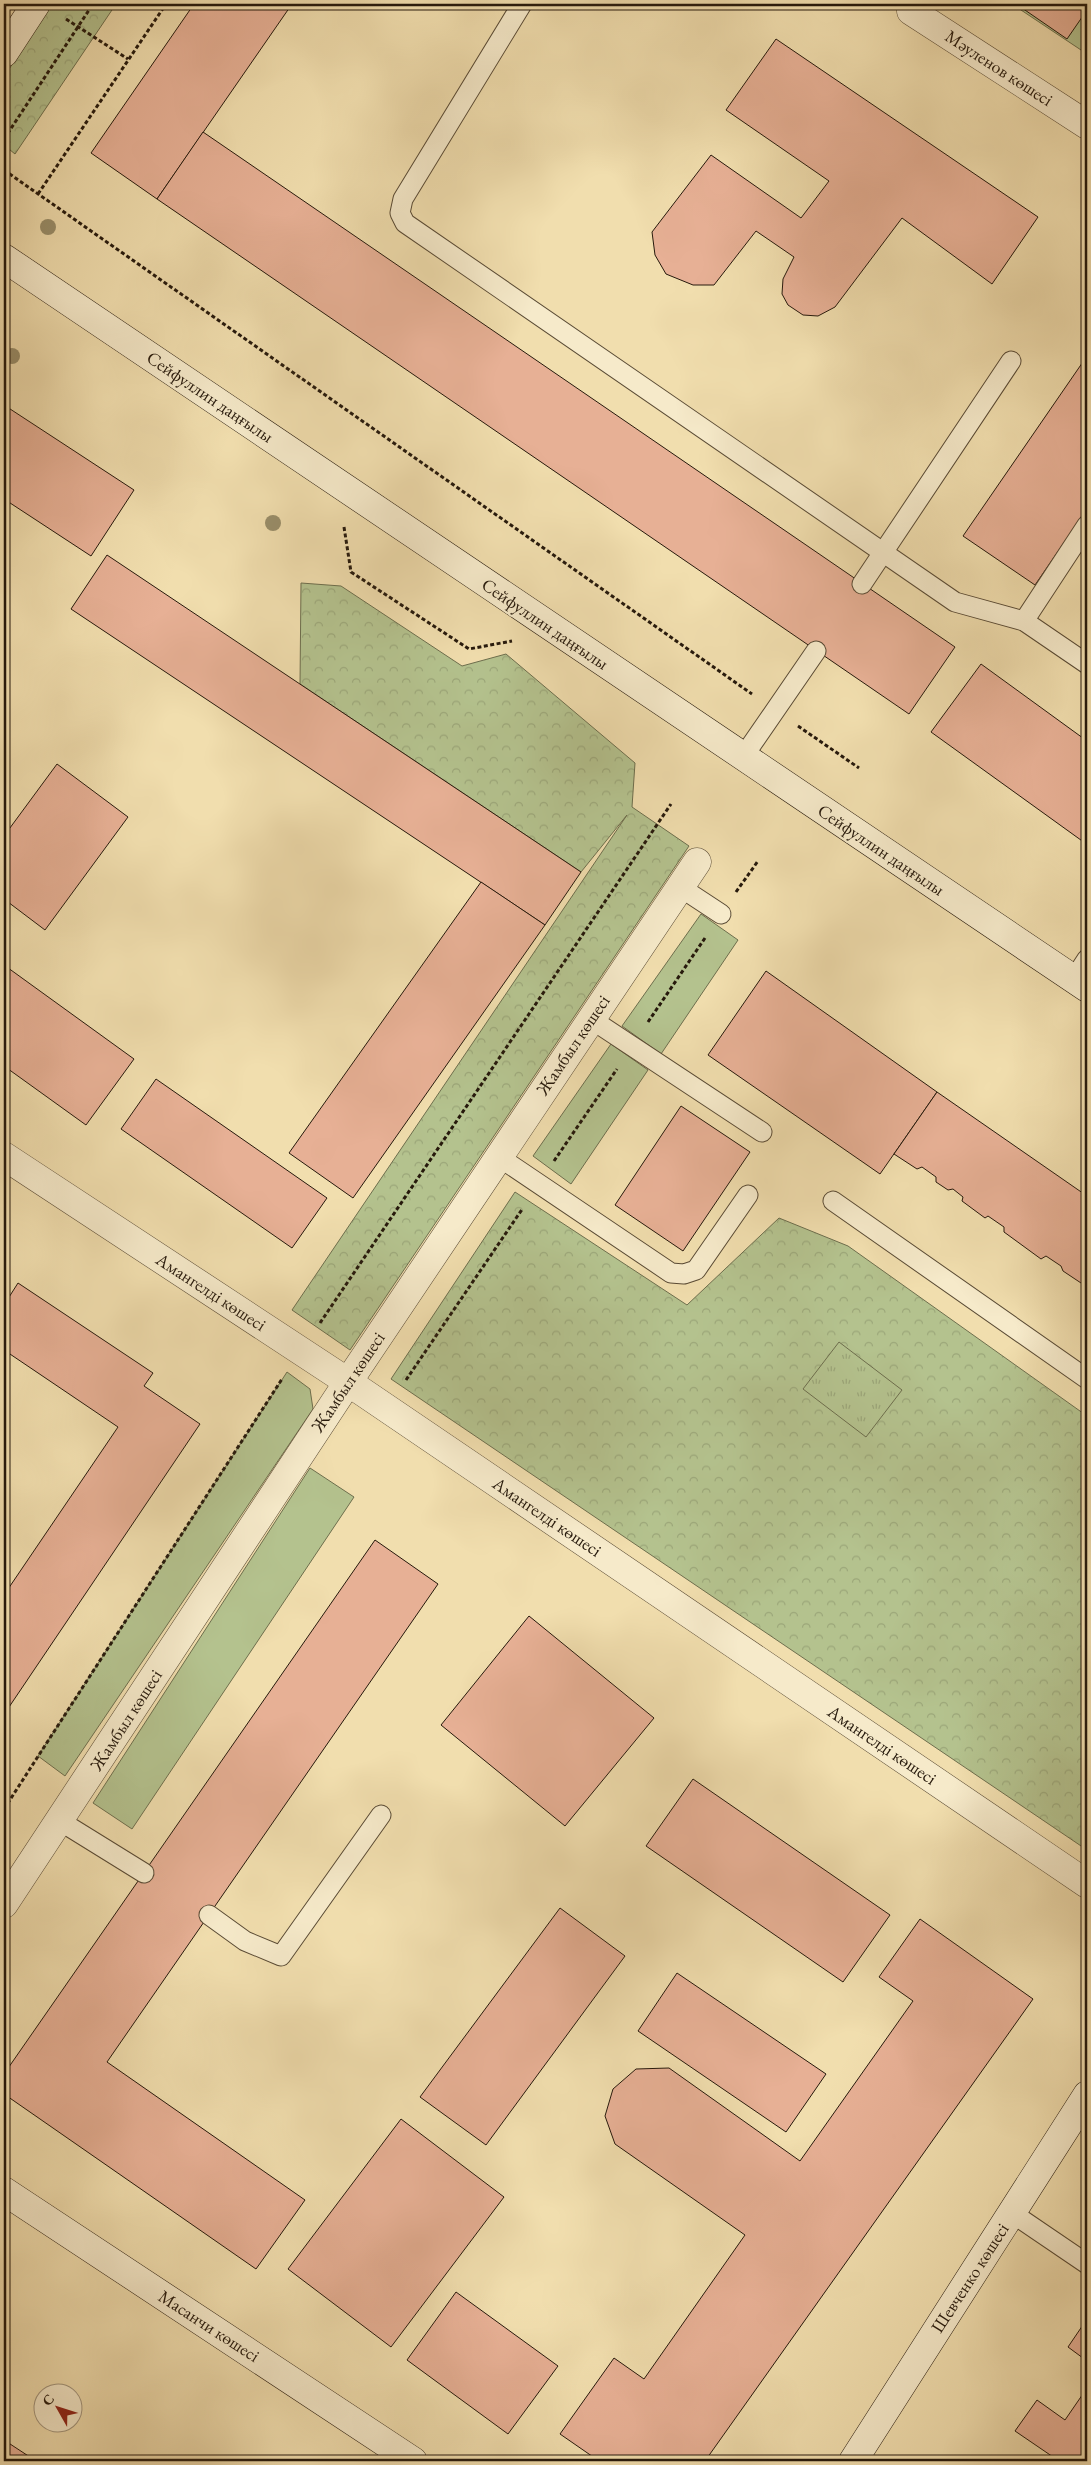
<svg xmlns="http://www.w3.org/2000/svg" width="1091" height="2465" viewBox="0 0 1091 2465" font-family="'EB Garamond',serif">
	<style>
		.grass { fill: #b4c28e; stroke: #6d6e4d }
		.forest { fill: url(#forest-crowns); stroke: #6d6e4d }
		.park { fill: url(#park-tufts); stroke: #6d6e4d }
		.building { fill: #e7b095; stroke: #26190c }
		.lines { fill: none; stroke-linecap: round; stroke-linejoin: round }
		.lane-casing { stroke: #594a34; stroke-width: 21 }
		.street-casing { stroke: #594a34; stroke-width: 29 }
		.secondary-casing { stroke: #26190c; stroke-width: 29 }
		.path { stroke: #26190c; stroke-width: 3; stroke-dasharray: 4 2.5; stroke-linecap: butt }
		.lane { stroke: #f6eaca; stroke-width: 19 }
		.street { stroke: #f6eaca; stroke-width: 28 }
		.secondary { stroke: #f6eaca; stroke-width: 28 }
		.tree { fill: #998e6a }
		.labels { text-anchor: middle; stroke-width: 4; stroke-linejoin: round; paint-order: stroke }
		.street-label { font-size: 18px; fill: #26190c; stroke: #f6eaca }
	</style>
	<defs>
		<pattern id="forest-crowns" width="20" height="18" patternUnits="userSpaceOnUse" patternTransform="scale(1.25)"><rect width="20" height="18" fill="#b4c28e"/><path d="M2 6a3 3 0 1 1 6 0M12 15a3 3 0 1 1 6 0" fill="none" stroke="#9ba679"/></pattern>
		<pattern id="park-tufts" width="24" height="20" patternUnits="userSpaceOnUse" patternTransform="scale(1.25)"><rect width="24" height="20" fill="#b4c28e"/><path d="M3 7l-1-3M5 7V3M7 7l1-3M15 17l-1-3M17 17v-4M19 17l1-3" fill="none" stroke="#9ba679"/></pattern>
	</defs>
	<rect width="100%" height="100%" fill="#f1deae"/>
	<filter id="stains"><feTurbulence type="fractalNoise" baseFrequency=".004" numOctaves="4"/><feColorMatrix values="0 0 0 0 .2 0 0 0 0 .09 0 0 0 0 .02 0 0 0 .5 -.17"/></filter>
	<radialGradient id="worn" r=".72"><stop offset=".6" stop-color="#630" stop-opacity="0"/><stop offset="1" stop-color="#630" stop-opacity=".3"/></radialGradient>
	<g class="grass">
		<path d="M 1012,4 L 1087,4 L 1087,54 Z"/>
		<path d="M 701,914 L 738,940 L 661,1054 L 622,1026 Z"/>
		<path d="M 611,1044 L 648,1070 L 571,1184 L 533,1156 Z"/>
		<path d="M 287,1372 L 310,1389 L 313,1409 L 65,1776 L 38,1756 Z"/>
		<path d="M 310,1468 L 354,1497 L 132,1829 L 93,1803 Z"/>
	</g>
	<g class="forest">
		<path d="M 51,4 L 116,4 L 15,154 L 4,145 L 4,77 Z"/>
		<path d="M 301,583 L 341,586 L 462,666 L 506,654 L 635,763 L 632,807 L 689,846 L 350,1350 L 292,1310 L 627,815 L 581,872 L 300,684 Z"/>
		<path d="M 515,1192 L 687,1305 L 779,1218 L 848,1246 L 1087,1416 L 1087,1850 L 391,1379 Z"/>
	</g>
	<path class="park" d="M 839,1342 L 902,1390 L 866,1437 L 803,1389 Z"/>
	<g class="building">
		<path d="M 194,4 L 292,4 L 157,199 L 91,153 Z"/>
		<path d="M 1025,4 L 1087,4 L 1087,10 L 1067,39 L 1022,8 Z"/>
		<path d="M 776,39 L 1038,217 L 992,284 L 902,218 L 835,307 L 818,316 L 803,315 L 788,305 L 782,294 L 783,279 L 794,257 L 756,231 L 714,285 L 693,285 L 666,274 L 655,255 L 652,232 L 711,155 L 801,218 L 829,181 L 726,110 Z"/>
		<path d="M 203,132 L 955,647 L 909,714 L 157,199 Z"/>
		<path d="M 1087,356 L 1087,509 L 1035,585 L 963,536 Z"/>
		<path d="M 4,405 L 134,490 L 91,556 L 4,499 Z"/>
		<path d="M 107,555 L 581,872 L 545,925 L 71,609 Z"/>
		<path d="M 981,664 L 1087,741 L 1087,840 L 1085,843 L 931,732 Z"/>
		<path d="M 57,764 L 128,817 L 45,930 L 4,899 L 4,836 Z"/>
		<path d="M 481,882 L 545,925 L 353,1198 L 289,1153 Z"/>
		<path d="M 4,965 L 134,1059 L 86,1125 L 4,1066 Z"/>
		<path d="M 766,971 L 937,1092 L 880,1174 L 708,1055 Z"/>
		<path d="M 156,1079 L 327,1198 L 292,1248 L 121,1129 Z"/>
		<path d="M 937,1092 L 1087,1196 L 1087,1287 L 1063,1271 L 1061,1266 L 1046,1256 L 1041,1259 L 1004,1232 L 1004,1227 L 988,1216 L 985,1218 L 962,1201 L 963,1197 L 953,1189 L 948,1190 L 936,1182 L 936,1177 L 922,1167 L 917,1169 L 894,1154 Z"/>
		<path d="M 681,1106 L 750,1152 L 683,1251 L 615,1205 Z"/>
		<path d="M 18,1283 L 153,1373 L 144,1386 L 200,1424 L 7,1710 L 4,1707 L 4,1595 L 118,1427 L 4,1350 L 4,1305 Z"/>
		<path d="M 375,1540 L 438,1584 L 107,2062 L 305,2200 L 256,2269 L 4,2094 L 4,2074 Z"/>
		<path d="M 529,1616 L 654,1718 L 565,1826 L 441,1725 Z"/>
		<path d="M 693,1779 L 890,1915 L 843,1982 L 646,1846 Z"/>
		<path d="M 560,1908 L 625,1956 L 486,2145 L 420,2097 Z"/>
		<path d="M 920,1919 L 1033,1999 L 705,2461 L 599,2461 L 560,2434 L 614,2358 L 644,2379 L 745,2235 L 615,2144 L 605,2116 L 613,2089 L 636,2069 L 669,2068 L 800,2161 L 913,2001 L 879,1977 Z"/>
		<path d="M 677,1973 L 826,2074 L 786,2132 L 638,2031 Z"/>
		<path d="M 401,2119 L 504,2197 L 391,2347 L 288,2269 Z"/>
		<path d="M 456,2292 L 558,2366 L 508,2434 L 407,2360 Z"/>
		<path d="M 1087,2319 L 1087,2361 L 1068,2347 Z"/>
		<path d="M 1087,2388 L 1087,2461 L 1059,2461 L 1015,2431 L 1037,2400 L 1065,2420 Z"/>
		<path d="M 4,2440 L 36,2461 L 4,2461 Z"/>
	</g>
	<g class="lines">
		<g class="lane-casing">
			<g id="lane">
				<path d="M 522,4 L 403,199 L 400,213 L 405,223 L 955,602 L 1024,621 L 1087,664"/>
				<path d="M 862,584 L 1011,361"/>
				<path d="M 1024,621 L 1087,525"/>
				<path d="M 743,757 L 816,651"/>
				<path d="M 680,887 L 721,914"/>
				<path d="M 1074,979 L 1087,959"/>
				<path d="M 591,1019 L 762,1132"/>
				<path d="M 499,1157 L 671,1273 L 684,1274 L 696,1270 L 748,1195"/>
				<path d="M 833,1201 L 1087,1379"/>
				<path d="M 60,1821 L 144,1873"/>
				<path d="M 209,1915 L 245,1941 L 281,1956 L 381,1815"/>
				<path d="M 1012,2213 L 1087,2264"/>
			</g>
		</g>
		<g class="street-casing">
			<g id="street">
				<path d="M 911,11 L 1087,125"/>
				<path d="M 4,1156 L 348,1382 L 1087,1884"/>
				<path d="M 4,1904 L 348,1382 L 697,862"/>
			</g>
		</g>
		<g class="secondary-casing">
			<g id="secondary">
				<path d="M 4,53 L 36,4"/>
				<path d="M 4,258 L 1087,988"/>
				<path d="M 4,2191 L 413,2461"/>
				<path d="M 853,2461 L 1087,2095"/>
			</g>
		</g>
		<g class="path">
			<path d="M 66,19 L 128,59"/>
			<path d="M 4,139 L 93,4"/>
			<path d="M 4,170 L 752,694"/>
			<path d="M 38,194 L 166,4"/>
			<path d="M 344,527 L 351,572 L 469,649 L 512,641"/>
			<path d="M 798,726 L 859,768"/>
			<path d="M 736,892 L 758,861"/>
			<path d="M 648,1022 L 705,938"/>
			<path d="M 554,1161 L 617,1069"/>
			<path d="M 320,1323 L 671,804"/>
			<path d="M 406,1380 L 523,1208"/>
			<path d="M 4,1809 L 282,1379"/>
		</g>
		<use href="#lane" class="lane"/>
		<use href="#street" class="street"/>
		<use href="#secondary" class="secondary"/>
	</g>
	<g class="tree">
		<circle cx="48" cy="227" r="8"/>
		<circle cx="12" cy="356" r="8"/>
		<circle cx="273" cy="523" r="8"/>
	</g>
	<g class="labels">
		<g class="street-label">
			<text transform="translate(999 68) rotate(33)" y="6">Мәуленов көшесі</text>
			<text transform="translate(210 397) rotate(34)" y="6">Сейфуллин даңғылы</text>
			<text transform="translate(545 624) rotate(34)" y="6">Сейфуллин даңғылы</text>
			<text transform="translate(881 850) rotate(34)" y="6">Сейфуллин даңғылы</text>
			<text transform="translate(573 1045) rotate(-56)" y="6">Жамбыл көшесі</text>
			<text transform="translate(211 1292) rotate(33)" y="6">Амангелді көшесі</text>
			<text transform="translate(348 1382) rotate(-56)" y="6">Жамбыл көшесі</text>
			<text transform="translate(547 1517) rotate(34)" y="6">Амангелді көшесі</text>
			<text transform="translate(126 1720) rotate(-57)" y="6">Жамбыл көшесі</text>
			<text transform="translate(882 1745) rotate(34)" y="6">Амангелді көшесі</text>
			<text transform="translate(970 2278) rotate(-57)" y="6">Шевченко көшесі</text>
			<text transform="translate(209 2326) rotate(33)" y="6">Масанчи көшесі</text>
		</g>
	</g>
	<rect width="1091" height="2465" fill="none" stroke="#f1deae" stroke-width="20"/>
	<rect x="5" y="5" width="1081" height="2455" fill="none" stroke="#26190c" stroke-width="2.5"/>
	<rect x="10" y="10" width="1071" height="2445" fill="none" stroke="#26190c"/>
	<g transform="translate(58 2408) rotate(309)"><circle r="24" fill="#f6eaca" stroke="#a3967e"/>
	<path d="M0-4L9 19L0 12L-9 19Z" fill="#8f2418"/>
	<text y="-8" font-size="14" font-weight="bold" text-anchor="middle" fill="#26190c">С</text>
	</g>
	<rect width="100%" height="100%" filter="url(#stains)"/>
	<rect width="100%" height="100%" fill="url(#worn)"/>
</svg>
